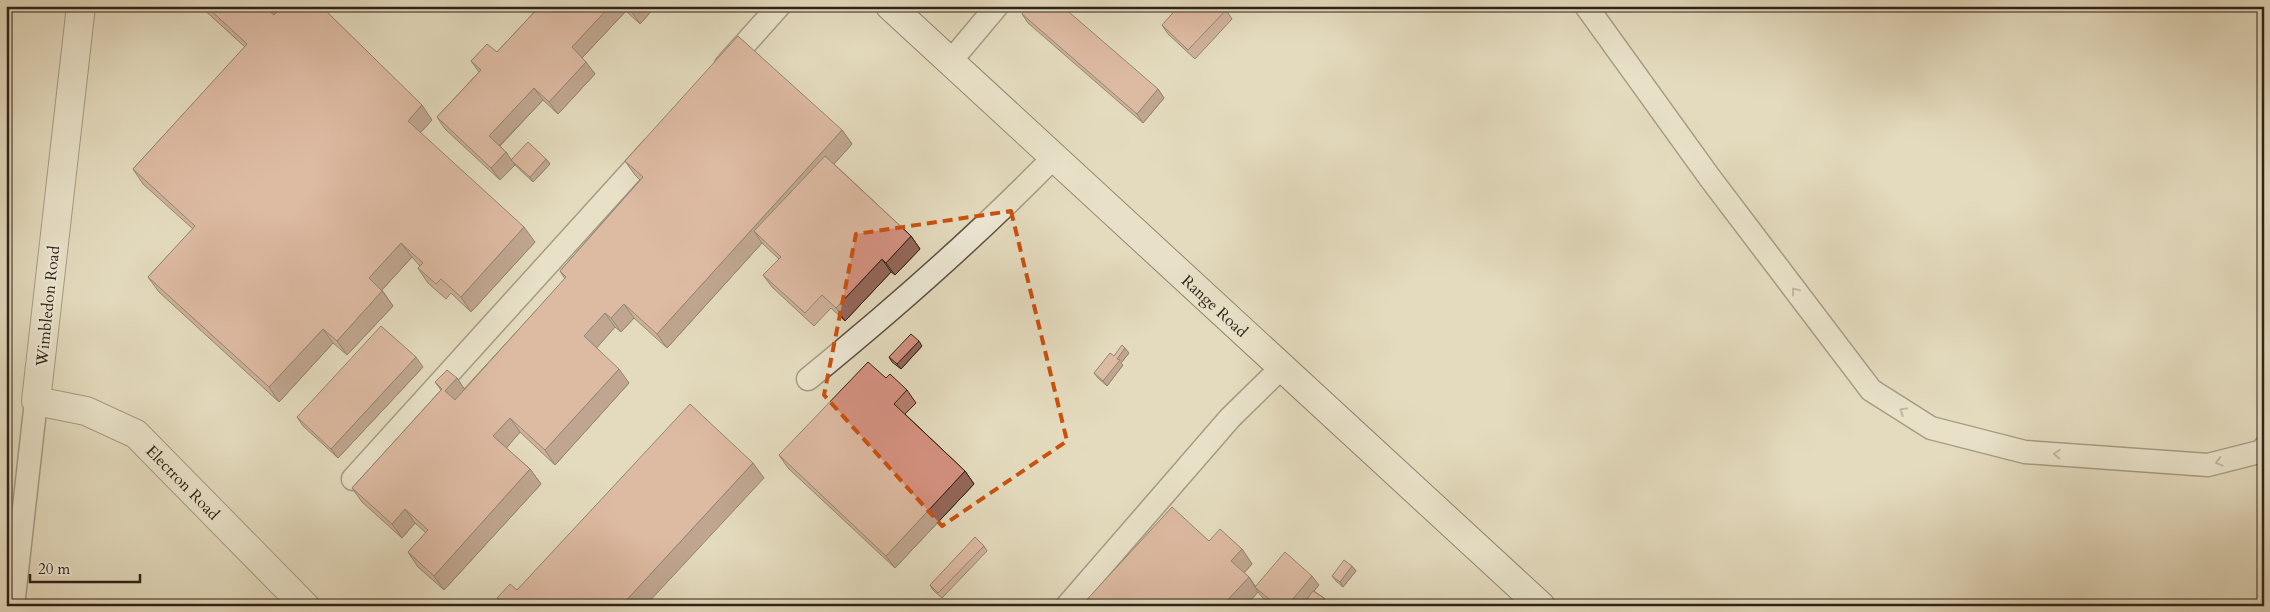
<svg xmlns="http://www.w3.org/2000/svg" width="2270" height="612" viewBox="0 0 2270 612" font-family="Cardo,serif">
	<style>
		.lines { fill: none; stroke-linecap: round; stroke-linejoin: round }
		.lane-casing { stroke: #5c5142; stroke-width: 25 }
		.street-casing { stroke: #5c5142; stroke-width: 30 }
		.secondary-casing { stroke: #2e2318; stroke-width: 30 }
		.lane { stroke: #ede8d5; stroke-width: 22 }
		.street { stroke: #ede8d5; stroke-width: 28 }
		.secondary { stroke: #ede8d5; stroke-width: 28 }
		.wall { fill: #b77e6f; stroke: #2e2318 }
		.shaded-wall { fill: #95665a; stroke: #2e2318 }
		.building { fill: #d59281; stroke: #2e2318 }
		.oneway { stroke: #978f80 }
		.marked { fill: none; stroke: #cc510e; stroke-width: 4; stroke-dasharray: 10 6; stroke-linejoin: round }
		.labels { text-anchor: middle; stroke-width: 4.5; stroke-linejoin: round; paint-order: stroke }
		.street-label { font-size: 16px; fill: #2e2318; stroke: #ede8d5 }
	</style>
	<rect width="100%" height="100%" fill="#e4dbbe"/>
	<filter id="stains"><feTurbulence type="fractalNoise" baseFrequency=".004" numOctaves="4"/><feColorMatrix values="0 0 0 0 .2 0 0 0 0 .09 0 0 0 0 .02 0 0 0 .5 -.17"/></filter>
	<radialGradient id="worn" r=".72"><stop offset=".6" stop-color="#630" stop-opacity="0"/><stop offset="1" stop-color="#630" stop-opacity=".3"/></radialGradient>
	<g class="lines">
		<g class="lane-casing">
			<g id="lane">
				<path d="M 1586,6 L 1710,178 L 1871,390 L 1931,428 L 2025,452 L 2208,465 L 2263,451 L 2264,448"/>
				<path d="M 950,62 L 997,6"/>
				<path d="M 726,65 L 779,6"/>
				<path d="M 808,379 C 894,309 977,236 1054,157"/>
				<path d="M 353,479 L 652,149"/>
				<path d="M 13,606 L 36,401"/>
				<path d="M 1067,606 L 1230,418 L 1282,367"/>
			</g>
		</g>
		<g class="street-casing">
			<g id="street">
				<path id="s1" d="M 81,6 L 36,401 L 86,411 L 136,434 L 305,606"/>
			</g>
		</g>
		<g class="secondary-casing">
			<g id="secondary">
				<path id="s2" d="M 890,6 L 1541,606"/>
			</g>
		</g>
		<use href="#lane" class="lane"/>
		<use href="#street" class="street"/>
		<use href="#secondary" class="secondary"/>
	</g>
	<g class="wall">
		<path d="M 200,6 L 321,6 L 432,120 L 420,133 L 535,242 L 471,312 L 451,293 L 446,299 L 428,283 L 418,268 L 420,266 L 412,257 L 382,290 L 393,306 L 347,355 L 333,343 L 279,402 L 159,292 L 148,277 L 193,229 L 143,184 L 133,169 L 245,47 Z"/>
		<path d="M 540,6 L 656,6 L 640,24 L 626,11 L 582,58 L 595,74 L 558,114 L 543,100 L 500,146 L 506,152 L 511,160 L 546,159 L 550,164 L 533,182 L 515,165 L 500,180 L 445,129 L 437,117 L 479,72 L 471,61 L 497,52 Z"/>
		<path d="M 1226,10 L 1232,19 L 1195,59 L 1168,34 L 1162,25 Z"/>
		<path d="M 1022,14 L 1158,89 L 1164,98 L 1143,123 L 1028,23 Z"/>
		<path d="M 842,130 L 852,144 L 834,164 L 911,236 L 920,249 L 895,275 L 891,272 L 845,321 L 831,308 L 814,326 L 772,287 L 763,275 L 779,259 L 762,243 L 667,348 L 634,318 L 621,332 L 615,327 L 596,348 L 629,383 L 555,465 L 520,432 L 506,448 L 530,469 L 541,484 L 444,590 L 418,567 L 408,552 L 426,533 L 415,523 L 402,538 L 362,502 L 352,488 L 441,390 L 435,382 L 457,378 L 464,389 L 565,279 L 560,271 L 640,180 L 635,175 L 625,161 Z"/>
		<path d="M 922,346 L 901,369 L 892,362 L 889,357 Z"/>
		<path d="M 1129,353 L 1121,363 L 1123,365 L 1107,386 L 1098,378 L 1094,373 L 1114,356 Z"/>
		<path d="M 423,367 L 338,458 L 303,426 L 297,417 Z"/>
		<path d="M 886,378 L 907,390 L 916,403 L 905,414 L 965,471 L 974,484 L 895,568 L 788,468 L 779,455 Z"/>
		<path d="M 1209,541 L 1242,549 L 1252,564 L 1244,573 L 1249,577 L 1256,587 L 1319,585 L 1314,591 L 1324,598 L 1327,603 L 1325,606 L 1302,606 L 1309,596 L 1301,606 L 1273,606 L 1262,597 L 1258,592 Z"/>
		<path d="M 984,546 L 987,551 L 942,598 L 933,590 L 930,585 Z"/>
		<path d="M 1352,566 L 1356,571 L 1343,587 L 1336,581 L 1332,576 Z"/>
	</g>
	<g class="shaded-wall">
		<path d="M 263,6 L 286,6 L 273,20 Z"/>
		<path d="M 610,6 L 623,6 L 626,11 L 580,60 L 572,47 Z"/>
		<path d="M 636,6 L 656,6 L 640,24 L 631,11 Z"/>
		<path d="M 586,62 L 595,74 L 558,114 L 549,102 Z"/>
		<path d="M 534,88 L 543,100 L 497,148 L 489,136 Z"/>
		<path d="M 1158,89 L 1164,98 L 1143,123 L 1137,114 Z"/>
		<path d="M 422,105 L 432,120 L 418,135 L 408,121 Z"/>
		<path d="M 842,130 L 852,144 L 764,241 L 754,231 L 762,243 L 667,348 L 657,334 Z"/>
		<path d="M 506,152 L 515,165 L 500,180 L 491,168 Z"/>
		<path d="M 546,159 L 550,164 L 533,182 L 530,177 Z"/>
		<path d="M 524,227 L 535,242 L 471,312 L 461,297 Z"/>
		<path d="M 911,236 L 920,249 L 895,275 L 886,263 Z"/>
		<path d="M 401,243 L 412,257 L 379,293 L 369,278 Z"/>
		<path d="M 882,259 L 891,272 L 845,321 L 836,308 Z"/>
		<path d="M 382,291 L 393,306 L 347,355 L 337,341 Z"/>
		<path d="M 624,304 L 634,318 L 621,332 L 611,318 Z"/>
		<path d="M 605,313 L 615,327 L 594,351 L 584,336 Z"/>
		<path d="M 323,329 L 333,343 L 279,402 L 269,387 Z"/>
		<path d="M 919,341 L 922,346 L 901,369 L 897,364 Z"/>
		<path d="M 1125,348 L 1129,353 L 1121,363 L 1123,365 L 1107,386 L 1103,381 L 1117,359 Z"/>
		<path d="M 416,357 L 423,367 L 338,458 L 331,449 Z"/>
		<path d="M 619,369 L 629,383 L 555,465 L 545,450 Z"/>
		<path d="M 457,378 L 467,393 L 455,406 L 445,391 Z"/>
		<path d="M 510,418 L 520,432 L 504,451 L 493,436 Z"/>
		<path d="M 753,463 L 764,478 L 645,606 L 621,606 Z"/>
		<path d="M 530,469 L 541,484 L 444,590 L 434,576 Z"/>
		<path d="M 965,471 L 974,484 L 895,568 L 886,556 Z"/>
		<path d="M 405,509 L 415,523 L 402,538 L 392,524 Z"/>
		<path d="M 1242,549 L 1252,564 L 1241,576 L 1231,561 Z"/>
		<path d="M 1352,566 L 1356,571 L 1343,587 L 1340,582 Z"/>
		<path d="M 1312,576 L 1319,585 L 1301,606 L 1287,606 Z"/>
		<path d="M 1249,577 L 1258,592 L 1246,606 L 1222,606 Z"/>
		<path d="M 1324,598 L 1327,603 L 1325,606 L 1318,606 Z"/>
	</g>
	<g class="building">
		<path d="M 206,6 L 263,6 L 274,15 L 282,6 L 284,7 L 285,6 L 321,6 L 422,105 L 408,121 L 524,227 L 461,297 L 441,279 L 436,284 L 418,268 L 423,263 L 401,243 L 369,278 L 382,291 L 337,341 L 323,329 L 269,387 L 148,277 L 195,226 L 133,169 L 247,44 Z"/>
		<path d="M 540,6 L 610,6 L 572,47 L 586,62 L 549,102 L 534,88 L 489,136 L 506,152 L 491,168 L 437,117 L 481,70 L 471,61 L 487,44 L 497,52 Z"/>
		<path d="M 626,6 L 636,6 L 631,11 Z"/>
		<path d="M 1028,6 L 1062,6 L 1158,89 L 1137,114 L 1022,14 Z"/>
		<path d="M 1179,6 L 1222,6 L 1226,10 L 1188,50 L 1162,25 Z"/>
		<path d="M 738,36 L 842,130 L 657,334 L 624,304 L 611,318 L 605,313 L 584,336 L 619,369 L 545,450 L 510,418 L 493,436 L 530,469 L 434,576 L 408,552 L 428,530 L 405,509 L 392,524 L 352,488 L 442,389 L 435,382 L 447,370 L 457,378 L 445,391 L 455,400 L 566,277 L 560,271 L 643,177 L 625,161 Z"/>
		<path d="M 528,142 L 546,159 L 530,177 L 511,160 Z"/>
		<path d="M 825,156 L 911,236 L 886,263 L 882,259 L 836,308 L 822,295 L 805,313 L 763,275 L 781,257 L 754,231 Z"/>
		<path d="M 381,326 L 416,357 L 331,449 L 297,417 Z"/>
		<path d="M 911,334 L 919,341 L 897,364 L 889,357 Z"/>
		<path d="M 1122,345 L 1125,348 L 1117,359 L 1120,360 L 1103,381 L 1094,373 L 1110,353 L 1114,356 Z"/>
		<path d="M 868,362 L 886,378 L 890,374 L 907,390 L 894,404 L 965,471 L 886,556 L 779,455 Z"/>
		<path d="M 690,404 L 753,463 L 621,606 L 503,606 L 504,604 L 497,598 L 510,584 L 517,590 Z"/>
		<path d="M 1172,507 L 1209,541 L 1220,529 L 1242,549 L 1231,561 L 1249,577 L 1222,606 L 1081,606 Z"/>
		<path d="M 975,537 L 984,546 L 938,593 L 930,585 Z"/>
		<path d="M 1285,552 L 1312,576 L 1287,606 L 1277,606 L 1255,587 Z"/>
		<path d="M 1344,560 L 1352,566 L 1340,582 L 1332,576 Z"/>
		<path d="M 1313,591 L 1324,598 L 1318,606 L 1302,606 Z"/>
		<path d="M 876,601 L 880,606 L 871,606 Z"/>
	</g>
	<defs><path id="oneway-chevron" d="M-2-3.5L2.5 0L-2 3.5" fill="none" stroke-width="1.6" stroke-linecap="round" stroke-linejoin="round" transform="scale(1.25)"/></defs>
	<g class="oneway">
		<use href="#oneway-chevron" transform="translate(1795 291) rotate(-127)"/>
		<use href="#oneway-chevron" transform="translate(1903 411) rotate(-148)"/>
		<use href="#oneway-chevron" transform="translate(2057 454) rotate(-176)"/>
		<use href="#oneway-chevron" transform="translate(2219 462) rotate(165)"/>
	</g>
	<path d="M0 0H2270V612H0ZM 1011,211 L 1067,441 L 942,526 L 824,395 L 856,234 Z" fill="#e4dbbe" fill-opacity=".55" fill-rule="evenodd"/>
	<path class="marked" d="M 1011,211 L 1067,441 L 942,526 L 824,395 L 856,234 Z"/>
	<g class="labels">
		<g class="street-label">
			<text transform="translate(47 306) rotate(-84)" y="6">Wimbledon Road</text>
			<text dy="6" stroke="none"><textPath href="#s2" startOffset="442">Range Road</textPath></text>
			<text dy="6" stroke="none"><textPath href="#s1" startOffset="571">Electron Road</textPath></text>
		</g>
	</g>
	<rect width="2270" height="612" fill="none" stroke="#e4dbbe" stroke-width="25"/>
	<rect x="8" y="8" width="2255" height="597" fill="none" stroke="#2e2318" stroke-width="2.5"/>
	<rect x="12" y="12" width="2245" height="587" fill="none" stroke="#2e2318"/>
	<path d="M30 574v8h110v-8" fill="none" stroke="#2e2318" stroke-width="2.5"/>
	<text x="38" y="574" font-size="15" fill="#2e2318" stroke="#ede8d5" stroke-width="4" paint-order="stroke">20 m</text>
	<rect width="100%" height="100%" filter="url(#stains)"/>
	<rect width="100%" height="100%" fill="url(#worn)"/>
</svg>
